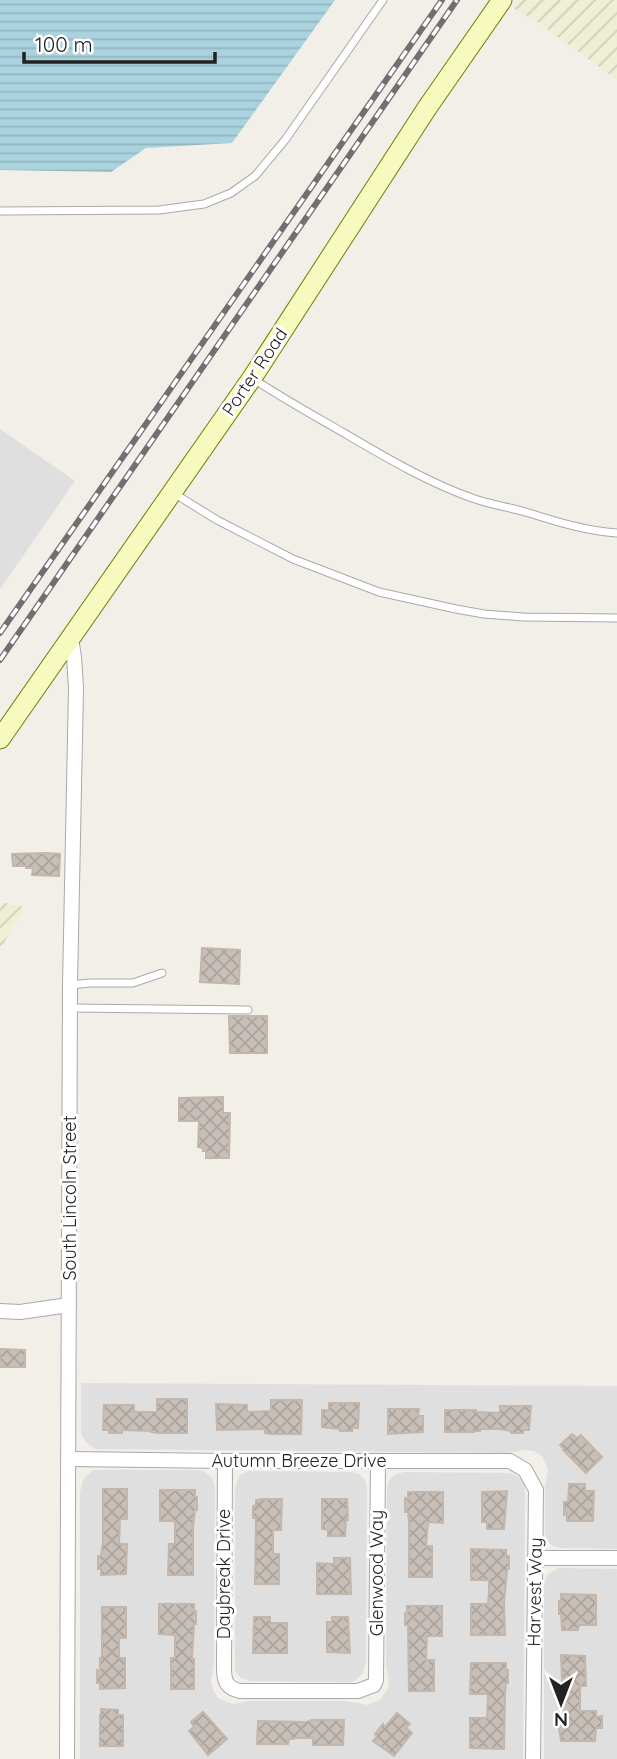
<svg xmlns="http://www.w3.org/2000/svg" width="617" height="1759" viewBox="0 0 617 1759" font-family="Quicksand,sans-serif">
	<style>
		.residential { fill: #e0dfdf }
		.farmland { fill: url(#farmland-furrows) }
		.water { fill: url(#water-rules) }
		.building { fill: url(#building-cross-hatch); stroke: #c4b6ab; stroke-width: 2 }
		.lines { fill: none; stroke-linecap: round; stroke-linejoin: round }
		.lane-casing { stroke: #a9a9a9; stroke-width: 9 }
		.street-casing { stroke: #a9a9a9; stroke-width: 16 }
		.secondary-casing { stroke: #707d05; stroke-width: 21 }
		.lane { stroke: #fff; stroke-width: 7 }
		.street { stroke: #fff; stroke-width: 14 }
		.secondary { stroke: #f7fabf; stroke-width: 19 }
		.rail-casing { stroke: #707070; stroke-width: 6 }
		.rail { stroke: #fff; stroke-width: 3.5; stroke-dasharray: 10; stroke-linecap: butt }
		.labels { text-anchor: middle; stroke-width: 6; stroke-linejoin: round; paint-order: stroke }
		.street-label { font-size: 18px; fill: #222; stroke: #fff }
	</style>
	<defs>
		<pattern id="farmland-furrows" width="10" height="10" patternUnits="userSpaceOnUse" patternTransform="scale(1.75)"><rect width="10" height="10" fill="#eef0d5"/><path d="M-1 1l2-2M0 10L10 0M9 11l2-2" fill="none" stroke="#ccceb7"/></pattern>
		<pattern id="water-rules" width="6" height="5" patternUnits="userSpaceOnUse" patternTransform="scale(1.75)"><rect width="6" height="5" fill="#aad3df"/><path d="M0 2.5h6" fill="none" stroke="#92b5bf"/></pattern>
		<pattern id="building-cross-hatch" width="8" height="8" patternUnits="userSpaceOnUse" patternTransform="scale(1.75)"><rect width="8" height="8" fill="#c7bfb8"/><path d="M0 0l8 8M0 8l8-8" fill="none" stroke="#aba49e"/></pattern>
	</defs>
	<rect width="100%" height="100%" fill="#f2efe9"/>
	<g class="residential">
		<path d="M 0,429 L 75,481 L 0,589 Z"/>
		<path d="M 81,1383 L 617,1386 L 617,1549 L 562,1548 L 555,1547 L 548,1542 L 545,1534 L 545,1488 L 548,1469 L 542,1456 L 534,1451 L 524,1450 L 509,1453 L 95,1449 L 86,1442 L 81,1433 Z"/>
		<path d="M 94,1470 L 196,1470 L 204,1471 L 212,1478 L 215,1487 L 214,1663 L 211,1682 L 214,1692 L 219,1699 L 233,1704 L 249,1701 L 346,1701 L 368,1705 L 381,1699 L 387,1690 L 389,1684 L 386,1665 L 387,1489 L 389,1481 L 394,1475 L 404,1472 L 510,1473 L 519,1477 L 524,1484 L 525,1490 L 523,1759 L 80,1759 L 80,1492 L 83,1480 L 88,1474 Z"/>
		<path d="M 248,1471 L 351,1472 L 359,1474 L 365,1480 L 367,1489 L 366,1661 L 363,1673 L 356,1680 L 350,1682 L 250,1681 L 241,1678 L 235,1671 L 235,1487 L 240,1475 Z"/>
		<path d="M 559,1568 L 617,1569 L 617,1759 L 544,1759 L 544,1586 L 545,1580 L 549,1573 Z"/>
	</g>
	<g class="farmland">
		<path d="M 518,0 L 617,0 L 617,80 L 536,21 L 513,8 Z"/>
		<path d="M 0,902 L 25,907 L 0,949 Z"/>
	</g>
	<path class="water" d="M 0,0 L 335,0 L 232,143 L 146,148 L 111,172 L 0,170 Z"/>
	<g class="building">
		<path d="M 47,853 L 60,854 L 59,876 L 32,875 L 33,868 L 26,868 L 26,866 L 13,866 L 12,854 Z"/>
		<path d="M 202,948 L 240,950 L 239,984 L 200,982 Z"/>
		<path d="M 229,1016 L 267,1016 L 267,1053 L 230,1053 Z"/>
		<path d="M 223,1097 L 223,1113 L 230,1113 L 229,1158 L 206,1158 L 206,1151 L 203,1151 L 203,1148 L 198,1147 L 199,1121 L 179,1121 L 179,1098 Z"/>
		<path d="M 0,1349 L 25,1350 L 25,1367 L 0,1367 Z"/>
		<path d="M 157,1399 L 187,1399 L 187,1433 L 157,1433 L 151,1432 L 151,1431 L 122,1430 L 122,1433 L 109,1433 L 109,1430 L 103,1430 L 104,1405 L 134,1405 L 134,1412 L 157,1412 Z"/>
		<path d="M 271,1400 L 302,1400 L 301,1434 L 270,1434 L 265,1433 L 265,1429 L 217,1430 L 216,1404 L 247,1405 L 247,1412 L 271,1411 Z"/>
		<path d="M 329,1403 L 359,1403 L 358,1428 L 352,1428 L 352,1431 L 340,1431 L 340,1429 L 322,1427 L 322,1410 L 329,1410 Z"/>
		<path d="M 500,1406 L 531,1406 L 529,1430 L 523,1430 L 523,1433 L 511,1433 L 511,1431 L 500,1429 L 480,1429 L 480,1431 L 474,1431 L 474,1432 L 445,1432 L 445,1410 L 476,1410 L 476,1412 L 500,1413 Z"/>
		<path d="M 388,1409 L 419,1409 L 418,1416 L 423,1416 L 423,1432 L 388,1434 Z"/>
		<path d="M 572,1434 L 577,1438 L 581,1435 L 602,1457 L 586,1473 L 563,1450 L 564,1449 L 560,1445 Z"/>
		<path d="M 569,1484 L 585,1484 L 585,1491 L 594,1491 L 593,1521 L 567,1521 L 567,1514 L 564,1515 L 564,1502 L 568,1502 Z"/>
		<path d="M 103,1489 L 127,1489 L 127,1519 L 120,1519 L 119,1544 L 127,1544 L 126,1574 L 101,1575 L 101,1569 L 98,1569 L 98,1556 L 101,1556 L 103,1543 Z"/>
		<path d="M 160,1490 L 195,1490 L 195,1497 L 197,1497 L 197,1510 L 195,1510 L 193,1527 L 193,1575 L 168,1575 L 169,1544 L 175,1544 L 175,1521 L 160,1521 Z"/>
		<path d="M 507,1491 L 504,1529 L 487,1529 L 487,1522 L 482,1522 L 482,1492 Z"/>
		<path d="M 408,1492 L 443,1492 L 443,1523 L 428,1522 L 426,1546 L 432,1546 L 432,1577 L 409,1577 L 409,1522 L 408,1512 L 405,1512 L 405,1498 L 408,1499 Z"/>
		<path d="M 263,1499 L 282,1499 L 281,1530 L 273,1530 L 273,1554 L 279,1554 L 279,1584 L 255,1584 L 256,1518 L 253,1518 L 253,1506 L 256,1505 L 256,1500 Z"/>
		<path d="M 322,1499 L 347,1499 L 348,1520 L 346,1520 L 345,1536 L 328,1536 L 328,1530 L 322,1529 Z"/>
		<path d="M 471,1549 L 506,1550 L 506,1556 L 509,1556 L 509,1569 L 507,1569 L 504,1604 L 505,1635 L 471,1635 L 471,1604 L 488,1604 L 489,1591 L 489,1580 L 471,1580 Z"/>
		<path d="M 334,1558 L 350,1558 L 351,1594 L 317,1594 L 317,1563 L 334,1564 Z"/>
		<path d="M 561,1594 L 596,1595 L 596,1625 L 579,1625 L 578,1630 L 562,1630 L 561,1614 L 559,1614 L 559,1601 L 561,1601 Z"/>
		<path d="M 159,1604 L 194,1604 L 194,1611 L 196,1611 L 196,1624 L 194,1624 L 192,1659 L 194,1659 L 194,1689 L 171,1689 L 171,1658 L 175,1658 L 175,1635 L 159,1634 Z"/>
		<path d="M 407,1606 L 442,1606 L 442,1636 L 427,1636 L 426,1660 L 434,1660 L 434,1691 L 409,1691 L 408,1625 L 405,1625 L 405,1613 L 407,1612 Z"/>
		<path d="M 102,1607 L 126,1607 L 126,1638 L 119,1638 L 119,1658 L 125,1658 L 125,1688 L 100,1689 L 100,1683 L 97,1683 L 97,1670 L 100,1671 L 100,1658 L 102,1658 Z"/>
		<path d="M 254,1617 L 270,1617 L 270,1623 L 287,1623 L 287,1653 L 253,1653 Z"/>
		<path d="M 332,1617 L 348,1617 L 350,1653 L 327,1652 L 327,1622 L 332,1622 Z"/>
		<path d="M 561,1655 L 585,1656 L 586,1686 L 580,1686 L 580,1711 L 596,1711 L 596,1717 L 602,1716 L 602,1728 L 596,1728 L 595,1741 L 561,1741 L 558,1722 L 560,1722 L 560,1711 L 561,1705 L 563,1705 Z"/>
		<path d="M 471,1663 L 506,1663 L 506,1670 L 508,1670 L 508,1683 L 506,1683 L 505,1694 L 504,1749 L 470,1748 L 470,1718 L 487,1718 L 488,1694 L 470,1694 Z"/>
		<path d="M 101,1709 L 118,1710 L 118,1715 L 123,1715 L 123,1746 L 100,1746 L 100,1715 L 101,1715 Z"/>
		<path d="M 203,1712 L 227,1739 L 208,1755 L 189,1731 L 194,1727 L 191,1722 Z"/>
		<path d="M 397,1713 L 410,1724 L 406,1728 L 412,1733 L 394,1756 L 373,1741 L 377,1736 L 375,1734 L 383,1724 L 385,1727 Z"/>
		<path d="M 312,1720 L 344,1720 L 343,1745 L 313,1745 L 313,1738 L 294,1738 L 294,1739 L 289,1739 L 288,1744 L 257,1744 L 258,1721 L 306,1722 Z"/>
	</g>
	<g class="lines">
		<g class="lane-casing">
			<g id="lane">
				<path d="M 0,211 L 159,210 L 204,204 L 231,193 L 255,176 L 285,140 L 383,0"/>
				<path d="M 252,378 C 282,398 313,415 344,433 C 385,457 427,482 472,498 C 491,505 510,507 529,513 C 557,522 587,531 617,533"/>
				<path d="M 175,494 L 217,520 L 293,559 L 379,592 L 456,609 L 484,614 L 523,617 L 617,618"/>
				<path d="M 70,985 L 90,983 L 133,983 L 162,973"/>
				<path d="M 71,1008 L 248,1010"/>
			</g>
		</g>
		<g class="street-casing">
			<g id="street">
				<path d="M 0,1311 L 20,1312 L 69,1305"/>
				<path d="M 70,1459 L 225,1461 L 510,1461 L 525,1470 L 536,1490 L 533,1759"/>
				<path d="M 225,1461 L 224,1668 C 224,1682 227,1688 240,1691 L 358,1691 L 374,1685 L 376,1680 L 378,1461"/>
				<path d="M 535,1558 L 617,1558"/>
				<path d="M 67,1759 L 70,985 L 76,688 L 74,657 L 71,638"/>
			</g>
		</g>
		<g class="secondary-casing">
			<path id="secondary" d="M 0,739 L 252,378 L 427,108 L 502,0"/>
		</g>
		<use href="#lane" class="lane"/>
		<use href="#street" class="street"/>
		<use href="#secondary" class="secondary"/>
		<g class="rail-casing">
			<g id="rail">
				<path d="M 0,633 L 442,0"/>
				<path d="M 0,660 L 457,0"/>
			</g>
		</g>
		<use href="#rail" class="rail"/>
	</g>
	<g class="labels">
		<g class="street-label">
			<text transform="translate(255 372) rotate(-56)" y="6">Porter Road</text>
			<text transform="translate(70 1198) rotate(-90)" y="6">South Lincoln Street</text>
			<text x="299" y="1467">Autumn Breeze Drive</text>
			<text transform="translate(377 1573) rotate(-90)" y="6">Glenwood Way</text>
			<text transform="translate(224 1574) rotate(-90)" y="6">Daybreak Drive</text>
			<text transform="translate(535 1592) rotate(-89)" y="6">Harvest Way</text>
		</g>
	</g>
	<g transform="translate(561 1703) rotate(180)" stroke="#ffffff" stroke-width="5" paint-order="stroke">
	<path d="M0-5L12 26L0 18L-12 26Z" fill="#222222"/>
	<text y="-10" font-size="19" font-weight="bold" text-anchor="middle" fill="#222222">N</text>
	</g>
	<path d="M24 52v10h191v-10" fill="none" stroke="#222222" stroke-width="3.5"/>
	<text x="35" y="52" font-size="21" fill="#222222" stroke="#ffffff" stroke-width="5" paint-order="stroke">100 m</text>
</svg>
